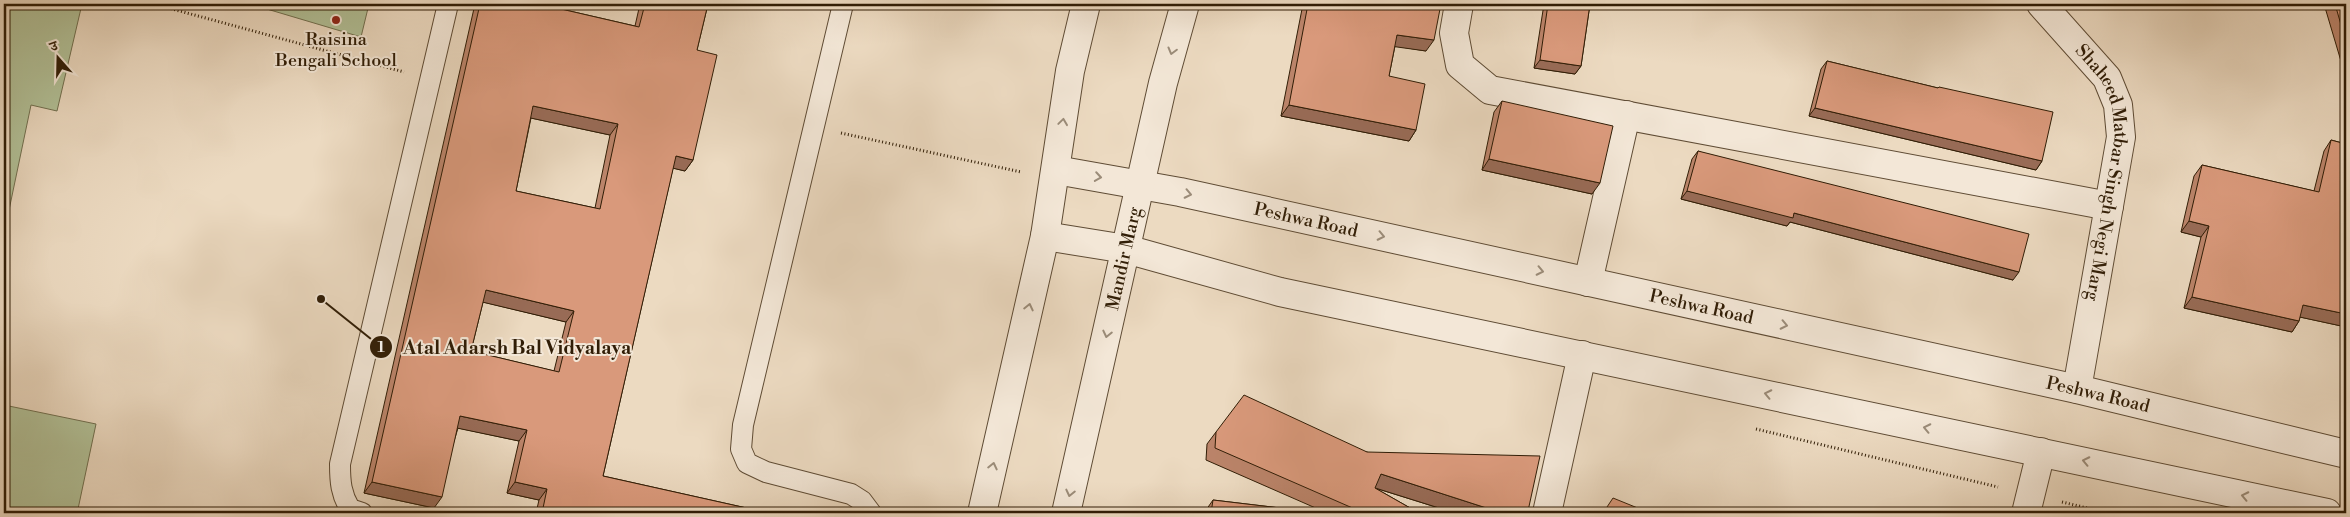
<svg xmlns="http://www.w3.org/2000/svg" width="2350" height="517" viewBox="0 0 2350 517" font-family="'Libre Bodoni','Noto Serif Devanagari',serif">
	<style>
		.green { fill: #b2c198; stroke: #716f4f }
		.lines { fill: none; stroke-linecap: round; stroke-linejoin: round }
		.service-casing { stroke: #5f4c35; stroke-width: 22 }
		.minor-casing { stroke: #5f4c35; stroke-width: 30 }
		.tertiary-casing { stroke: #5f4c35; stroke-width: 30 }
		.path { stroke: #301d06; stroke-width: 3; stroke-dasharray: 1 2.5; stroke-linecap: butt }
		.service { stroke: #f3e7d7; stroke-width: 20 }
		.minor { stroke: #f3e7d7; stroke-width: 28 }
		.tertiary { stroke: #f3e7d7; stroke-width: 28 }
		.wall { fill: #bb846a; stroke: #301d06; fill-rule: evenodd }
		.shaded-wall { fill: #986b56; stroke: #301d06 }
		.building { fill: #d9997b; stroke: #301d06; fill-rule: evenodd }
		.oneway { stroke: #9b8c79 }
		.poi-dot { fill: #8f2418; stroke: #f3e7d7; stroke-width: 2 }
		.labels { text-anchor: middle; stroke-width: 4; stroke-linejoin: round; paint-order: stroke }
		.poi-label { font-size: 18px; fill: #301d06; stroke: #f3e7d7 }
		.street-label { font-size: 18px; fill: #301d06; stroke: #f3e7d7 }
		.leader { fill: none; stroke: #301d06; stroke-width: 2 }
		.callout-dot { fill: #301d06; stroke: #f3e7d7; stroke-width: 2 }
		.mark-label { font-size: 15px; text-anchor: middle; font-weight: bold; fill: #fff }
		.callout-label { font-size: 19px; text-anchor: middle; font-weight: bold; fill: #301d06; stroke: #f3e7d7; stroke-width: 4; stroke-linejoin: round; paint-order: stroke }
	</style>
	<rect width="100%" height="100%" fill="#ecdac1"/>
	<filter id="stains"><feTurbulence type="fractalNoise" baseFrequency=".004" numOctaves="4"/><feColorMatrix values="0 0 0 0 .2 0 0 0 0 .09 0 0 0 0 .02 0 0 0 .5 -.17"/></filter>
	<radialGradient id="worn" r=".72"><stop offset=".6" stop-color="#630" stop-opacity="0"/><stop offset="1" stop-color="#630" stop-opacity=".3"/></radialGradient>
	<g class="green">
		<path d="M 4,4 L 82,4 L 57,111 L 31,105 L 4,234 Z"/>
		<path d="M 250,4 L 369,4 L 361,37 Z"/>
		<path d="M 4,405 L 96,424 L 78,509 L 95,513 L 4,513 Z"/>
	</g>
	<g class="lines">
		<g class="service-casing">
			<g id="service">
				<path d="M 843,4 L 743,425 L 741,449 L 747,463 L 766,472 L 851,494 L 862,501 L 871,513"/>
				<path d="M 362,513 L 350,509 C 341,494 340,482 340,464 L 448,4"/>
			</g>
		</g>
		<g class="minor-casing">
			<g id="minor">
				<path d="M 1459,4 L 1454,33 L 1460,65 L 1490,90 L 2109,206"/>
				<path d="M 1588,282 L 1626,115"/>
				<path d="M 1547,513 L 1582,355"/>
				<path d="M 2026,513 L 2041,452"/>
			</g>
		</g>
		<g class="tertiary-casing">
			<g id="tertiary">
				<path id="s1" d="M 2041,4 L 2107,78 L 2118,105 L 2121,137 L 2077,389"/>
				<path id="s2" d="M 1056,170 L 1180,192 L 2077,389 L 2346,454"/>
				<path d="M 1045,236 L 1126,249 L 1280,292 L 2327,513"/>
				<path d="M 982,513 L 1045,236 L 1070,71 L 1086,4"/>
				<path id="s3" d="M 1066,513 L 1163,83 L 1185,4"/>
			</g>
		</g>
		<g class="path">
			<path d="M 154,4 L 404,72"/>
			<path d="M 841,133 L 1021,172"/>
			<path d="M 1756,429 L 1998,487"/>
			<path d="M 2062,502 L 2108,513"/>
		</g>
		<use href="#service" class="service"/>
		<use href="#minor" class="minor"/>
		<use href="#tertiary" class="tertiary"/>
	</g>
	<g class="wall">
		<path d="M 475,4 L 562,4 L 561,9 L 635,26 L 640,4 L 708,4 L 697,50 L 693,160 L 685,171 L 673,168 L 603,476 L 769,513 L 536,513 L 539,500 L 507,493 L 519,441 L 458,428 L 434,508 L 364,493 ZM 531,118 L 610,135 L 595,208 L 516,191 ZM 483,302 L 566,322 L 554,371 L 471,351 Z"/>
		<path d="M 1303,4 L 1413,4 L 1426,51 L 1395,46 L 1389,76 L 1416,130 L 1409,141 L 1281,116 Z"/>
		<path d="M 1544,4 L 1590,4 L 1581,66 L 1575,74 L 1534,68 Z"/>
		<path d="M 2324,4 L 2346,4 L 2346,78 Z"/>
		<path d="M 1827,61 L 1938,88 L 1939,87 L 2042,161 L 2036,170 L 1809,116 L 1821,69 Z"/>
		<path d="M 1502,101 L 1592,194 L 1482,170 L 1494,112 Z"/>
		<path d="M 2331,140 L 2346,144 L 2346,327 L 2300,317 L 2299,321 L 2292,332 L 2184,308 L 2201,237 L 2181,232 L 2194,176 L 2202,165 L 2314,191 L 2324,151 Z"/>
		<path d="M 1698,151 L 2013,280 L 1790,222 L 1787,226 L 1681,199 L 1692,159 Z"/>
		<path d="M 1216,432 L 1367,452 L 1527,513 L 1455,513 L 1375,488 L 1419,513 L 1327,513 L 1206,460 L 1207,444 Z"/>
		<path d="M 1213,500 L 1322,513 L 1204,513 Z"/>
	</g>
	<g class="shaded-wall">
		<path d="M 1397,35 L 1434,40 L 1426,51 L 1390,46 Z"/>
		<path d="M 1540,60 L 1581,66 L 1575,74 L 1534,68 Z"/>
		<path d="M 1289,105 L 1416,130 L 1409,141 L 1281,116 Z"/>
		<path d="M 533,106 L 618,124 L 610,135 L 526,117 Z"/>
		<path d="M 1815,108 L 2042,161 L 2036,170 L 1809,116 Z"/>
		<path d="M 676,156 L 693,160 L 685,171 L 668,167 Z"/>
		<path d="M 1489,159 L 1600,183 L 1592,194 L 1482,170 Z"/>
		<path d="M 1687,191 L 1794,213 L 2019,272 L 2013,280 L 1790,222 L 1787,226 L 1681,199 Z"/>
		<path d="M 2189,221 L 2209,226 L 2201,237 L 2181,232 Z"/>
		<path d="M 486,290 L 574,311 L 566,322 L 478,301 Z"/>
		<path d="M 2192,297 L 2299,321 L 2292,332 L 2184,308 Z"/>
		<path d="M 2303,305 L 2346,314 L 2346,327 L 2295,316 Z"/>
		<path d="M 460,416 L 527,430 L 519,441 L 452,427 Z"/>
		<path d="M 1381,474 L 1502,513 L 1455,513 L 1372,487 Z"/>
		<path d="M 372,482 L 442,497 L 434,508 L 364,493 Z"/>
		<path d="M 515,482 L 547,489 L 539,500 L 507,493 Z"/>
		<path d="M 1528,511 L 1527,513 L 1502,513 Z"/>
	</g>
	<g class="building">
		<path d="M 480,4 L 562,4 L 561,9 L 639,27 L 645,4 L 708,4 L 697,50 L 717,55 L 693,160 L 676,156 L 603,476 L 769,513 L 542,513 L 547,489 L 515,482 L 527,430 L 460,416 L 442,497 L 372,482 ZM 533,106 L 618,124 L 600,209 L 516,191 ZM 486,290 L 574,311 L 559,372 L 471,351 Z"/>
		<path d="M 1308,4 L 1413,4 L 1440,9 L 1434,40 L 1397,35 L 1389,76 L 1425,84 L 1416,130 L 1289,105 Z"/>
		<path d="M 1548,4 L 1590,4 L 1581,66 L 1540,60 Z"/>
		<path d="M 2335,4 L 2346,4 L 2346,42 Z"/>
		<path d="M 1827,61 L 1938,88 L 1939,87 L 2053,112 L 2042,161 L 1815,108 Z"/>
		<path d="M 1502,101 L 1613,126 L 1600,183 L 1489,159 Z"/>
		<path d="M 2331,140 L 2346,144 L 2346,314 L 2303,305 L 2299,321 L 2192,297 L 2209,226 L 2189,221 L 2202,165 L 2319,192 Z"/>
		<path d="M 1698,151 L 2029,234 L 2019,272 L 1794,213 L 1793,218 L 1687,191 Z"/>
		<path d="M 1244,395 L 1367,452 L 1540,456 L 1528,511 L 1502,513 L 1381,474 L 1375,488 L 1419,513 L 1364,513 L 1215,448 L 1216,432 Z"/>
		<path d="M 1613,498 L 1650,513 L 1603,513 Z"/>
		<path d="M 1213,500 L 1322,513 L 1211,513 Z"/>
	</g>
	<defs><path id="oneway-chevron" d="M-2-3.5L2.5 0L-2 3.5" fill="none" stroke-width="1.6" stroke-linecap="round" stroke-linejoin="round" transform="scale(1.25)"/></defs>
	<g class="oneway">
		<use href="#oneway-chevron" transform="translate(1172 51) rotate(105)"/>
		<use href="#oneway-chevron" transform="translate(1063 122) rotate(-82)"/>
		<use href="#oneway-chevron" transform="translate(1098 177) rotate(9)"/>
		<use href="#oneway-chevron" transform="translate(1188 194) rotate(12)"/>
		<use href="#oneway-chevron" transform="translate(1381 236) rotate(12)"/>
		<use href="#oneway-chevron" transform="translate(1540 271) rotate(12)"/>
		<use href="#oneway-chevron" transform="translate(1029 307) rotate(-77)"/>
		<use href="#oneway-chevron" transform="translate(1784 325) rotate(12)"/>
		<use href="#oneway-chevron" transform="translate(1107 334) rotate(103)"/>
		<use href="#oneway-chevron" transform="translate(1768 394) rotate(-168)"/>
		<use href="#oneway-chevron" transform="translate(1927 428) rotate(-168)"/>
		<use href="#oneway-chevron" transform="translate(2086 461) rotate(-168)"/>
		<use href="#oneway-chevron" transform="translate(993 466) rotate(-77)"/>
		<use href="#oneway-chevron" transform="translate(1070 493) rotate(103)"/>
		<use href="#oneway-chevron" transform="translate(2245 496) rotate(-168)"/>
	</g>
	<circle class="poi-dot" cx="336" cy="20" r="5"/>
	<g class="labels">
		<g class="poi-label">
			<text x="336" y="45">Raisina<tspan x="336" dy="21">Bengali School</tspan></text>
		</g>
		<g class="street-label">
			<text dy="6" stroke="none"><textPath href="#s1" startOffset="192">Shaheed Matbar Singh Negi Marg</textPath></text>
			<text dy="6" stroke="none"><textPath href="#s2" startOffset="255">Peshwa Road</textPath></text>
			<text dy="6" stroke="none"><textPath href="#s3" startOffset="261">Mandir Marg</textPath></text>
			<text dy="6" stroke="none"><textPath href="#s2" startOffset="660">Peshwa Road</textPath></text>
			<text dy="6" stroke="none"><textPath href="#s2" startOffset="1066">Peshwa Road</textPath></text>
		</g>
	</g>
	<path class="leader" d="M321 299L381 347"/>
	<g class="callout-dot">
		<circle cx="321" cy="299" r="5"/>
		<circle cx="381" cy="347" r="12"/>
	</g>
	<g class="mark-label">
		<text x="381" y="352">1</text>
	</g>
	<g class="callout-label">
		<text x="517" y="354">Atal Adarsh Bal Vidyalaya</text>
	</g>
	<rect width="2350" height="517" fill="none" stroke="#ecdac1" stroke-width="20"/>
	<rect x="5" y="5" width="2340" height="507" fill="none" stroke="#301d06" stroke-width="2.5"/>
	<rect x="10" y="10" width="2330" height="497" fill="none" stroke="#301d06"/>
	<g transform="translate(58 58) rotate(340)" stroke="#f3e7d7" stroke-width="4" paint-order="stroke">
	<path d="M0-4L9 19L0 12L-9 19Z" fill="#301d06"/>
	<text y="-8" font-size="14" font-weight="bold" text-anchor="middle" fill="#301d06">उ</text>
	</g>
	<rect width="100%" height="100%" filter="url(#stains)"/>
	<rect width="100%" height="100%" fill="url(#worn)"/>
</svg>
